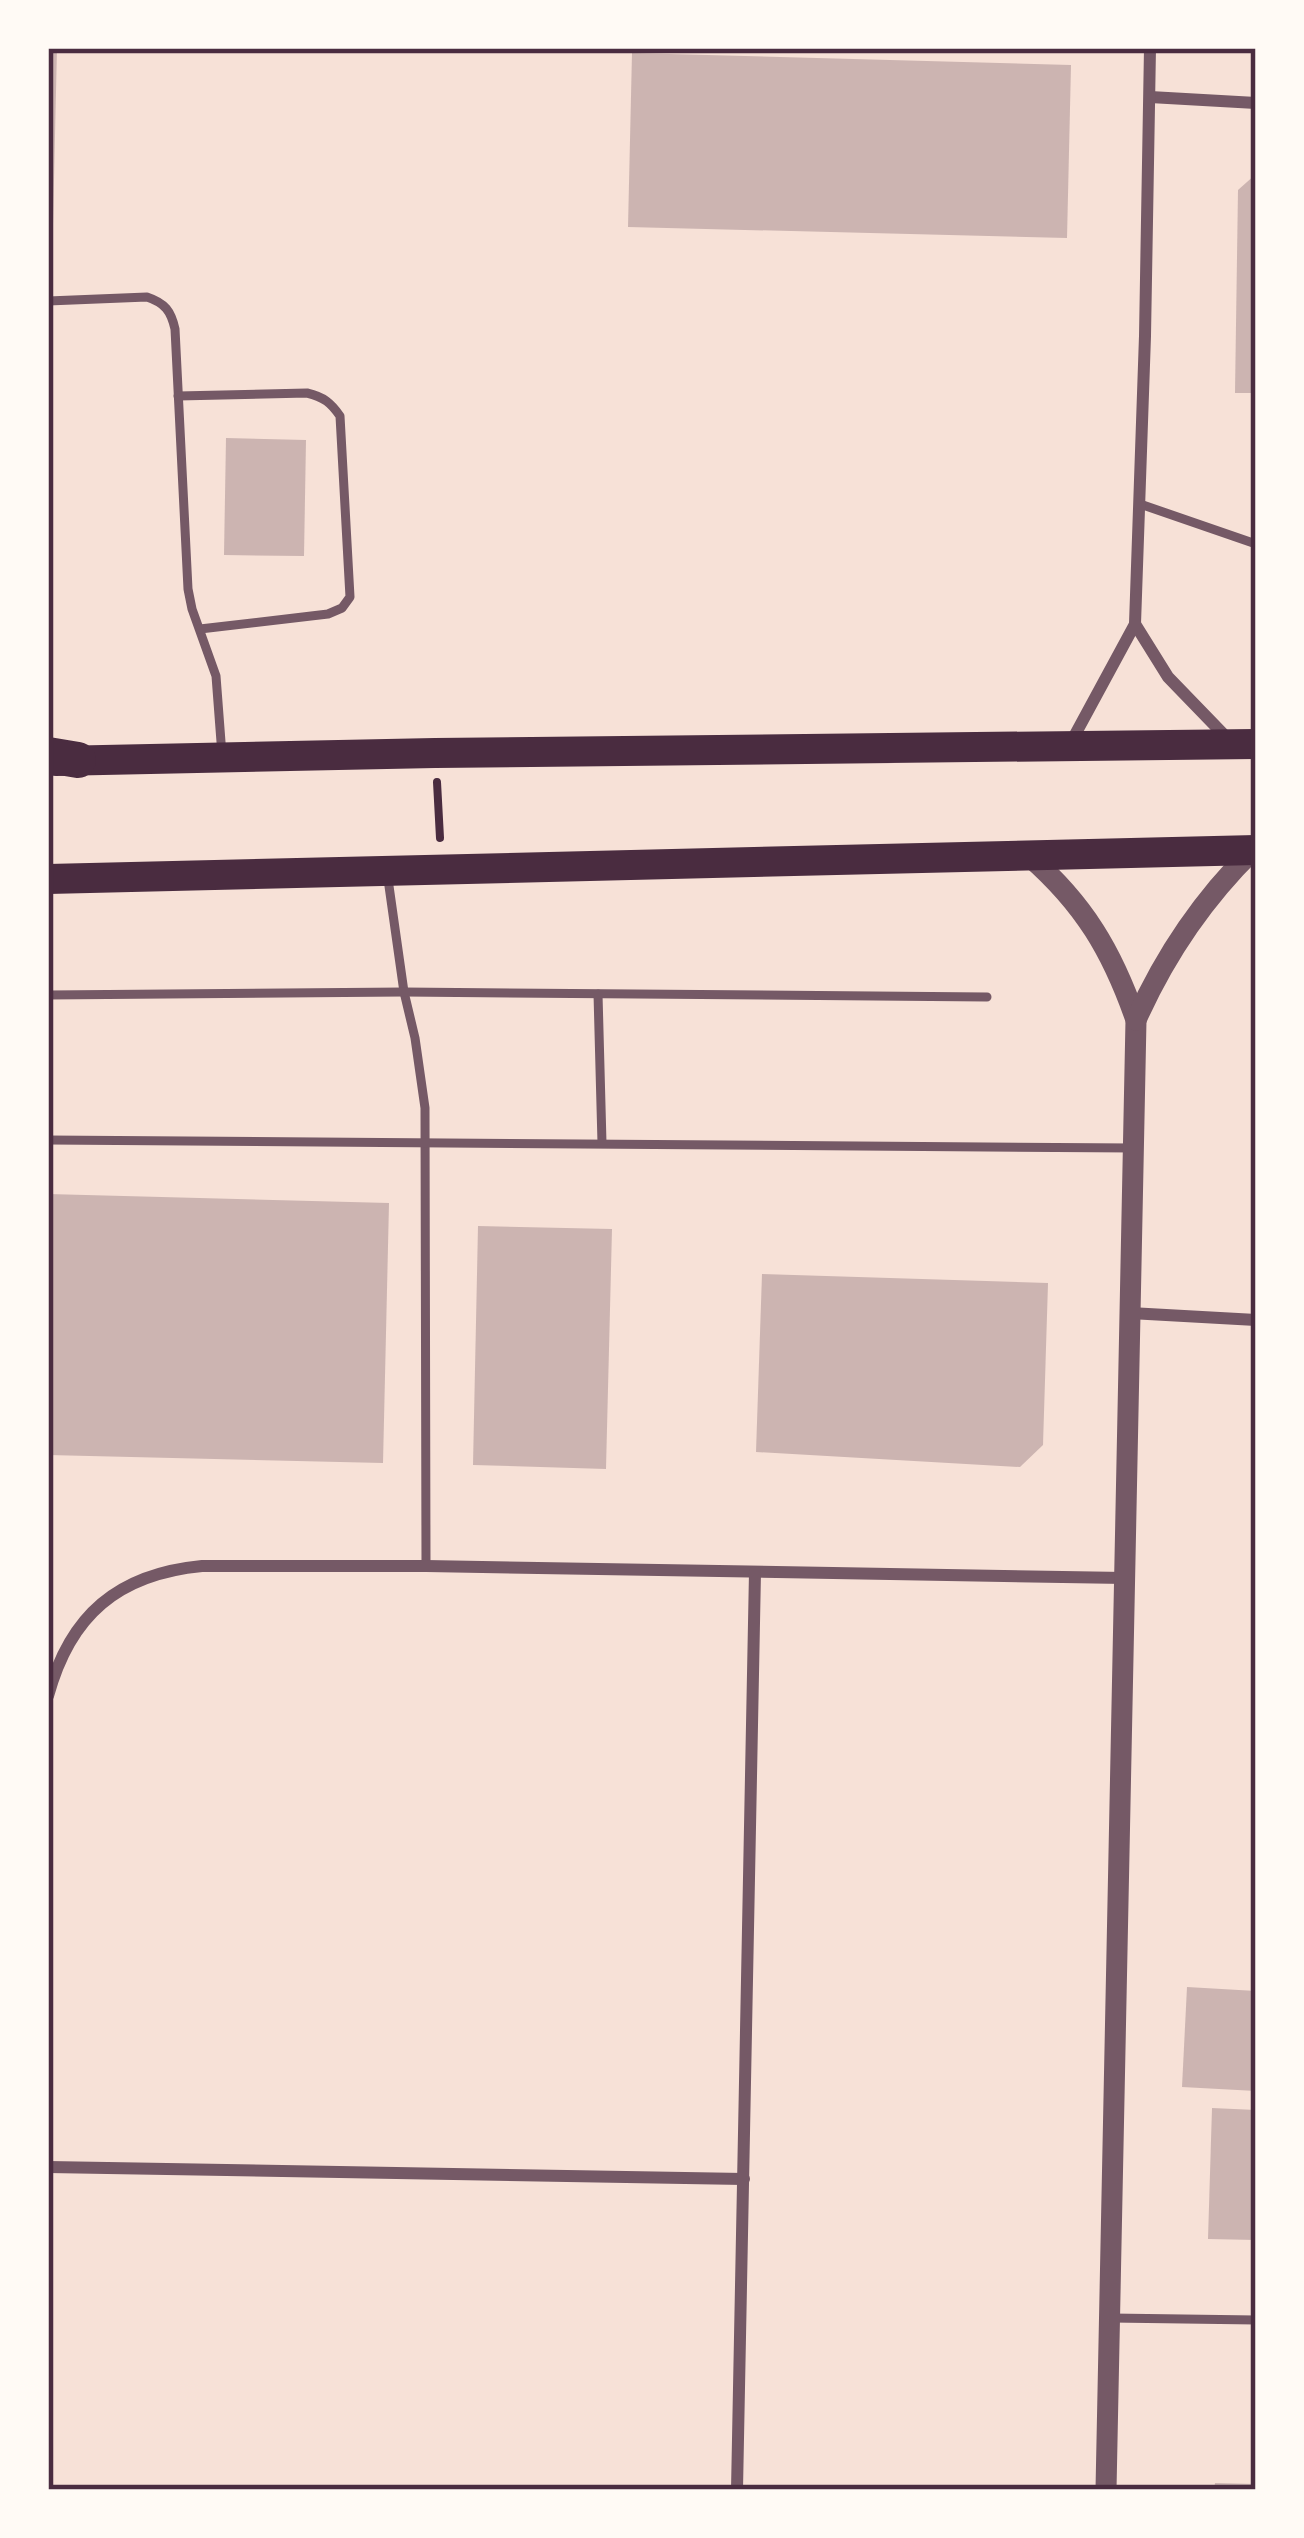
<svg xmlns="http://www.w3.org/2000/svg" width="1304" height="2538" viewBox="0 0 1304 2538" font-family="Roboto,sans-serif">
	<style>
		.building { fill: #ccb4b1 }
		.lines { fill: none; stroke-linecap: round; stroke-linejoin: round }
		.path { stroke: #4a2c40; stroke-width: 8 }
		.service { stroke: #755966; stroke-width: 9 }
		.minor { stroke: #755966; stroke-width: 12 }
		.tertiary { stroke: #755966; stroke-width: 21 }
		.primary { stroke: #4a2c40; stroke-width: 30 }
		.motorway { stroke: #4a2c40; stroke-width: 36 }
		.neatline { fill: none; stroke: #4a2c40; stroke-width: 4.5 }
	</style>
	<rect width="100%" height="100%" fill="#f7e1d7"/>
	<g class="building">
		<path d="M 48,48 L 57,48 L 53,224 L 48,224 Z"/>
		<path d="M 632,53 L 1071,65 L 1067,238 L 628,227 Z"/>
		<path d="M 1256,174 L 1256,393 L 1235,393 L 1238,190 Z"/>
		<path d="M 226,438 L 306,440 L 304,556 L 224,555 Z"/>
		<path d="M 48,1194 L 389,1203 L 383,1463 L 48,1455 Z"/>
		<path d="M 478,1226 L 612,1229 L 606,1469 L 473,1465 Z"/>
		<path d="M 762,1274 L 1048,1283 L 1043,1445 L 1020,1467 L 756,1452 Z"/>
		<path d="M 1187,1987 L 1256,1991 L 1256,2091 L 1182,2087 Z"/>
		<path d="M 1212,2108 L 1256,2110 L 1256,2240 L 1208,2239 Z"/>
		<path d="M 1215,2483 L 1256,2484 L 1256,2490 L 1214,2490 Z"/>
	</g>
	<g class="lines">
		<path class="path" d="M 437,782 L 440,838"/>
		<g class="service">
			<path d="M 48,301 L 147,297 C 165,303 171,311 175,329 L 188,589 L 192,609 L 216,676 L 222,755"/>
			<path d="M 178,396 L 307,393 C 324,397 331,403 340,416 L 350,597 L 342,608 L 328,614 L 200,629"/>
			<path d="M 1140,504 L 1256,544"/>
			<path d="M 388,879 L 404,992 L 415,1038 L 425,1108 L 426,1566"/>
			<path d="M 598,994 L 602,1143"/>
			<path d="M 48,995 L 404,992 L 987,997"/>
			<path d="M 48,1140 L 1134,1148"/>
			<path d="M 1111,2318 L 1256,2320"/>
		</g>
		<g class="minor">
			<path d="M 1150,97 L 1256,103"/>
			<path d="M 1135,624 L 1168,677 L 1228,739"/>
			<path d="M 1070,744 L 1135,624 L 1145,336 L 1150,48"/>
			<path d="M 1130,1313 L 1256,1320"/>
			<path d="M 48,1696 C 70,1615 118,1574 202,1566 L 426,1566 L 1125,1578"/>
			<path d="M 48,2167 L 744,2179"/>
			<path d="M 737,2490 L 755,1572"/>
		</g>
		<g class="tertiary">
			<path d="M 1029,856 C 1084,904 1112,951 1136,1020 L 1106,2490"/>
			<path d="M 1136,1020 C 1165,955 1202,900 1253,850"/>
		</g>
		<g class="primary">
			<path d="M 56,761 L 435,753 L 1256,744"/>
			<path d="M 48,879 L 1256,850"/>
		</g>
		<path class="motorway" d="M 48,755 L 78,760"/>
	</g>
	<rect width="1304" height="2538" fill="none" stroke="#fffaf5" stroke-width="102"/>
	<rect x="51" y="51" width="1202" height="2436" class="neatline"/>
</svg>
